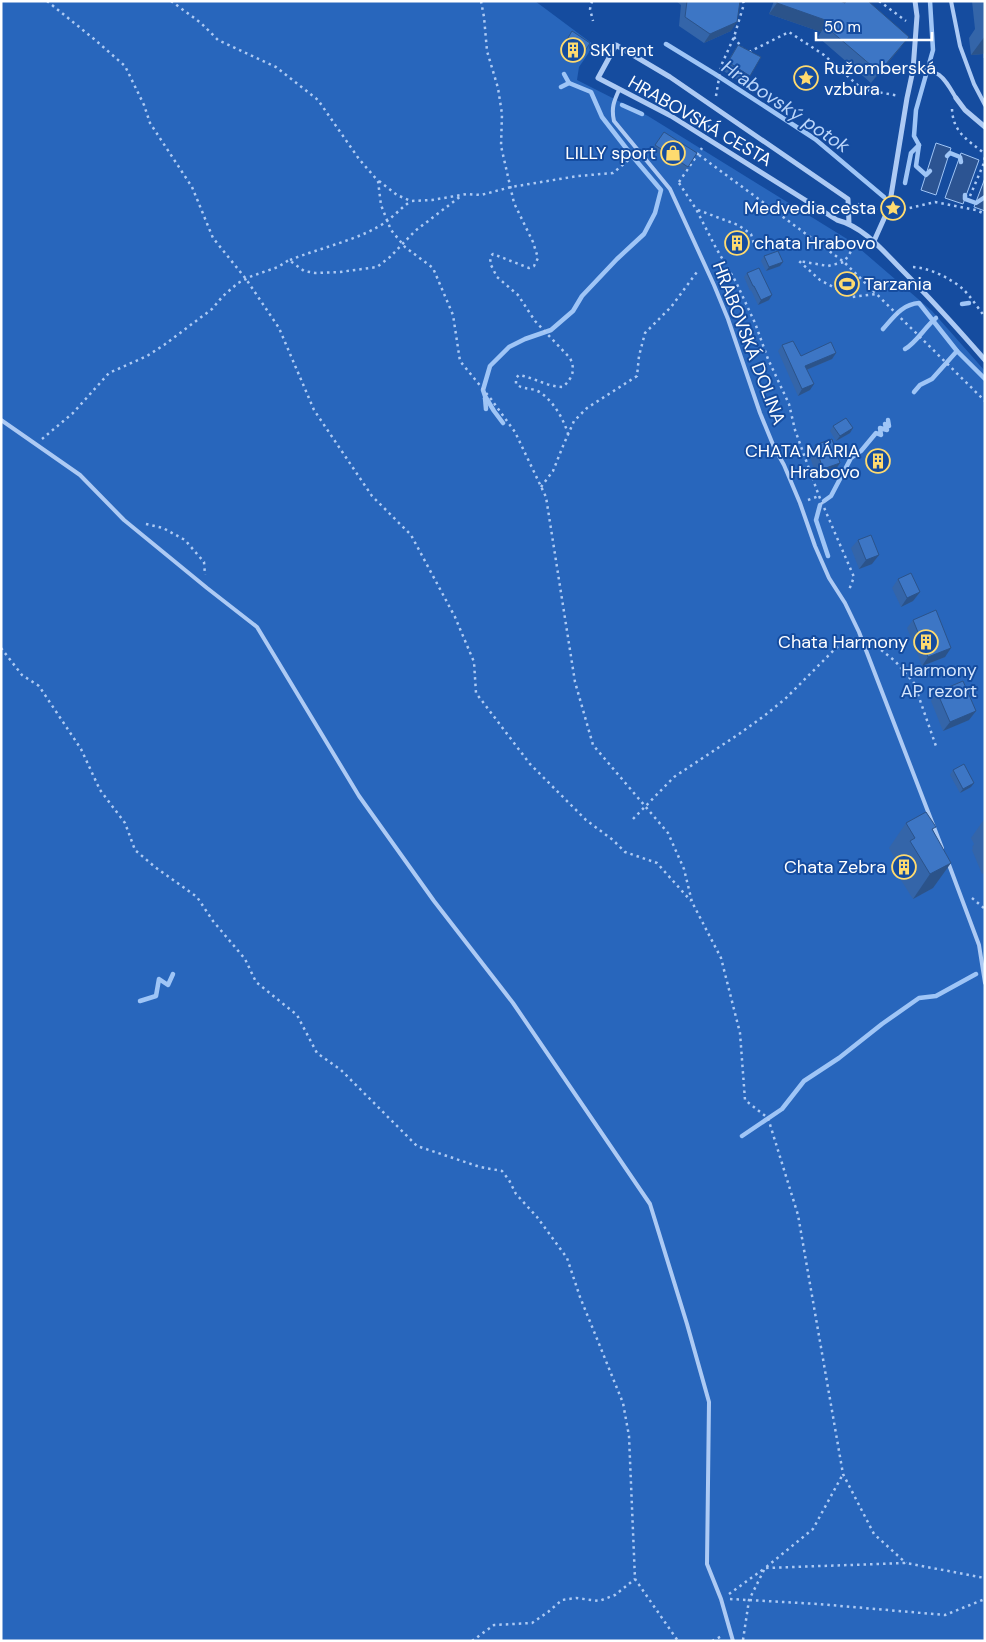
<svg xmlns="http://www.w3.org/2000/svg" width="986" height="1642" viewBox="0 0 986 1642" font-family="'DM Sans',sans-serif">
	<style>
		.green { fill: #2866bc }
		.water { fill: #2c5492; stroke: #9fc5f6 }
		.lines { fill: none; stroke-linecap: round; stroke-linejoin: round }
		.stream { stroke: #9fc5f6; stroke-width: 4.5 }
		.path { stroke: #adcaf4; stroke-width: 2.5; stroke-dasharray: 2.5 4; stroke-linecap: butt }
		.service { stroke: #adcaf4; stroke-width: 4 }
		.minor { stroke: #adcaf4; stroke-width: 5 }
		.wall { fill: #3465a9 }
		.shaded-wall { fill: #2b538a }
		.building { fill: #3d76c5; stroke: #2b538a }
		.labels { text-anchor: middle; stroke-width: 4; stroke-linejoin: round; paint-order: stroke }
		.poi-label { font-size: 18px; fill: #fff; stroke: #154c9f; text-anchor: end }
		.street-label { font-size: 18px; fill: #fff; stroke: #154c9f }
		.park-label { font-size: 18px; fill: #d5e6fd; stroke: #154c9f }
		.water-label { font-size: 19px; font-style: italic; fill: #bad5fa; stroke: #154c9f }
	</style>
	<rect width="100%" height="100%" fill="#154c9f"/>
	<path class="green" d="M 1,1 L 535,1 L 594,45 L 579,67 L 577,80 L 648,116 L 852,242 L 932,311 L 985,371 L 985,1641 L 1,1641 Z"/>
	<g class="water">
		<path d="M 936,143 L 951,148 L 936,195 L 921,190 Z"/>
		<path d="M 961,153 L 979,160 L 963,204 L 945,198 Z"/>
		<path d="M 985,178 L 985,211 L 974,207 Z"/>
	</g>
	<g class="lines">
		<g class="stream">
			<path d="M 666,44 L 715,74 L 815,139 L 884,197"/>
			<path d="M 564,74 L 569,83"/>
			<path d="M 622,105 L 642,114"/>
			<path d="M 919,145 L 914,136 L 916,110 L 933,50 L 930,1"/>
			<path d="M 947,156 L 950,153 L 960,157 L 961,162"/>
			<path d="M 905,183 L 911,153 L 919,145 L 916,166 L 926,175 L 930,171"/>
			<path d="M 965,195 L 965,199 L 976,203 L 985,197"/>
			<path d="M 962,304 L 969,303"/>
			<path d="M 883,329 C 893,318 902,304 919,303 L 957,351 L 985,379"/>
			<path d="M 905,349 C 916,343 925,327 936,318"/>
			<path d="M 914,392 L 920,385 L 932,379 L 957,351"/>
			<path d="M 485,398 L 486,409"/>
			<path d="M 503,423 L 494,411 L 485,396 L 483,390 L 490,366 L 509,347 L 525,339 L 551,330 L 573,311 L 582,296 L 617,259 L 644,234 L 655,213 L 661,190 L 633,157 L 602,117 L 591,92 L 569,83 L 561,87"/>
			<path d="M 824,501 L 831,496 L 851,458 L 861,451 L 876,433 L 881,435 L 880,428 L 887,430 L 885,424 L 889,426 L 888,420"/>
			<path d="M 820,505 L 816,520 L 828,556"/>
			<path d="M 140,1001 L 156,996 L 159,979 L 168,985 L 173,974"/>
			<path d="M 742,1136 L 782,1109 L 804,1081 L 839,1058 L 882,1024 L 919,998 L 936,996 L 976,974"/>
		</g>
		<g class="path">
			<path d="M 47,1 L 94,39 L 125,66 L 144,105 L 150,123 L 192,187 L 213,238 L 246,279 L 279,328 L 314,410 L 372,496 L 411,535 L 455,617 L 474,662 L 476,693 L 530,764 L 586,820 L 613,840 L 625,852 L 657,863 L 691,901"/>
			<path d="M 171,1 L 201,23 L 218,40 L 276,67 L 318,100 L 359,159 L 378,181 L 381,205 L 391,230 L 405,247 L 433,268 L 453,315 L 460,361 L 491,399 L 515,432 L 546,497 L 575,682 L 593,745 L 668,833 L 684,869 L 692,902 L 721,958 L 740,1033 L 745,1100 L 768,1118 L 798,1215 L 843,1474 L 874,1534 L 906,1563"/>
			<path d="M 481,1 L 484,17 L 487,51 L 498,88 L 502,114 L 501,146 L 514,203 L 533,242 L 538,258 L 534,266 L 529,268 L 493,254 L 491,256 L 490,263 L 497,277 L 518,295 L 535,321 L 570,358 C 576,371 572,378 563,387 C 548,387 535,378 519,375 L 516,378 L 516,384 C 522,389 528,388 535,390 C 550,395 564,419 568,434"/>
			<path d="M 592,1 L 590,9 L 593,21"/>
			<path d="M 879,1 L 906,21"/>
			<path d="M 734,37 L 742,48"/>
			<path d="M 749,52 L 789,32 L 824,55 L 862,89 L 899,96"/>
			<path d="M 716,96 L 721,66 L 734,37 L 744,4 L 743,1"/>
			<path d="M 952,109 C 953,133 968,140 985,154"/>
			<path d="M 709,128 L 711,117"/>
			<path d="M 699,155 L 844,262 L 985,401"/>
			<path d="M 379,181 L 397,195 L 411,201 L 432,200 L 467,194 L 481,195 L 511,187 L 578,176 L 613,173 L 631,158"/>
			<path d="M 679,182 L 702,148"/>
			<path d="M 679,183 L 696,209 L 716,248 L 736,282 L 755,323 L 768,359 L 789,404 L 795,430 L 819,496 L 854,577 L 849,590"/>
			<path d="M 970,196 L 984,163 L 985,155"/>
			<path d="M 858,204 L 877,210"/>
			<path d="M 698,210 L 738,225 L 751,234 L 755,247"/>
			<path d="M 897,211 L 935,202 L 976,210 L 985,214"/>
			<path d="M 858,241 L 844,262 L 828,266 L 799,261 L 820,280 L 852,297 L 876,294"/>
			<path d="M 290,260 C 319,248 363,239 387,221 C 395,215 402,207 411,201"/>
			<path d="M 913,267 C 930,268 950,278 963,289 C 971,297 978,308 985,317"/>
			<path d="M 42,439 L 73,413 L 109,373 L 147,356 L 164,345 L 212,309 L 223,296 L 238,283 L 252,276 L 278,267 L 289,260 L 304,271 L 315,273 L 340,272 L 377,267 L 390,257 L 415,231 L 461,196"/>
			<path d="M 541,487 L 553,471 L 563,446 L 574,421 L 587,408 L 637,376 L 639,356 L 645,333 L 671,307 L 697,272"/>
			<path d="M 808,500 L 819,496"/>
			<path d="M 146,524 L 163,528 L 185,540 L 204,562 L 205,575"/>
			<path d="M 876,646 L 895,661 L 914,683 L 937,749"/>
			<path d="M 1,648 L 22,675 L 39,686 L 81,749 L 100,790 L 125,823 L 135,850 L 155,867 L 197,897 L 213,921 L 245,959 L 256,982 L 297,1015 L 317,1053 L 341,1070 L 417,1146 L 480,1167 L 502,1171 L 509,1180 L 516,1194 L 537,1217 L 567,1258 L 580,1297 L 623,1403 L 629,1436 L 635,1579 L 678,1641"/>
			<path d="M 633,819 L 674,777 L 739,734 L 764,716 L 785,699 L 836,648 L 852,637"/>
			<path d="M 972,898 L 985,909"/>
			<path d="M 729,1594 L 765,1568 L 906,1563 L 985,1578"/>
			<path d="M 730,1599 L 818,1604 L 945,1615 L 985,1599"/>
			<path d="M 743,1640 L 749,1600 L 765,1568 L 813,1529 L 843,1474"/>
			<path d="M 472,1641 L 494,1625 L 532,1623 L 548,1612 L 562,1600 L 576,1598 L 599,1601 L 615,1595 L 635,1579"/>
			<path d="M 712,1641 L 722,1636"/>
		</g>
		<g class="service">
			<path d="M 951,1 L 960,46 L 974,84 L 985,105"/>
			<path d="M 913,70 C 940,69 943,76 956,98"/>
			<path d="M 619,90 C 614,101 611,108 614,121 L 670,189 L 714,285 L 728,319 L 760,413 L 774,447 L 784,465 L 800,503 L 815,546 L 829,578 L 845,603 L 859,632 L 942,848"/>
			<path d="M 1,420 L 80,475 L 124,520 L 207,588 L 257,627 L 359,796 L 434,901 L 513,1003 L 650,1204 L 687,1324 L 709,1402 L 707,1564 L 721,1599 L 733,1641"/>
			<path d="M 948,862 L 979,945 L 985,983"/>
		</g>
		<g class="minor">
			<path d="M 956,98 L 965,110 L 985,127"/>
			<path d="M 849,223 L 848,199 L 670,77 L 616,45 L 598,78 L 671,116 L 837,220 C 864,227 883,251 902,270 C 931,299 958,329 985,360"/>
			<path d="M 874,241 L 887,212 L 890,202 L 907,98 L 913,70 L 917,16 L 915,1"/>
		</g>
	</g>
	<g class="wall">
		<path d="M 676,1 L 740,1 L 731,31 L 704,43 L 679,26 L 681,5 Z"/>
		<path d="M 774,1 L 840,1 L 901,47 L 871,83 L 818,37 L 821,32 L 769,14 Z"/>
		<path d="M 972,1 L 985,1 L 985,58 L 983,58 L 983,54 L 971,55 L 969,38 L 975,29 Z"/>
		<path d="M 572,31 L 590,43 L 576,64 L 558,52 Z"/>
		<path d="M 738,45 L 750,76 L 744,84 L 722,70 Z"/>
		<path d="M 664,132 L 697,153 L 685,171 L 652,149 Z"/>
		<path d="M 764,256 L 780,266 L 766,271 L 761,261 Z"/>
		<path d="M 747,273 L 769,300 L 758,305 L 751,290 L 750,291 L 744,277 Z"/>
		<path d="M 782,345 L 801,356 L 836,353 L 832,359 L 807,370 L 810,390 L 798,396 L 778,351 Z"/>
		<path d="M 833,426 L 850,433 L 836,441 L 830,431 Z"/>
		<path d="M 815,445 L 834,472 L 817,478 L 809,454 Z"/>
		<path d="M 872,456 L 889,457 L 886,462 L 877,470 L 869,461 Z"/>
		<path d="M 858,540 L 872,564 L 859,569 L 851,548 Z"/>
		<path d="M 898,579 L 920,592 L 913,601 L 901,607 L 892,588 Z"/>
		<path d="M 913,620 L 945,657 L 922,666 L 907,628 Z"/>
		<path d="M 937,692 L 976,711 L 969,720 L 943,731 L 931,701 Z"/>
		<path d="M 953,770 L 971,787 L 960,793 L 950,775 Z"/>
		<path d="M 985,818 L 985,873 L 982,874 L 972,850 L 973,848 L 972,847 L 974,844 L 971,838 Z"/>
		<path d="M 906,823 L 933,830 L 933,888 L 913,899 L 892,866 L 896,861 L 889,848 Z"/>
	</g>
	<g class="shaded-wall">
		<path d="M 777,3 L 828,21 L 821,32 L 769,14 Z"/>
		<path d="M 737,22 L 731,31 L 704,43 L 710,34 Z"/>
		<path d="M 985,36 L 985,52 L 983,54 L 971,55 Z"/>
		<path d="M 909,37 L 901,47 L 871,83 L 879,72 Z"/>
		<path d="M 783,262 L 780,266 L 766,271 L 769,267 Z"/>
		<path d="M 772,295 L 769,300 L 758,305 L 761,300 Z"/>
		<path d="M 836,353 L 832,359 L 801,372 L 805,366 Z"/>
		<path d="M 814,384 L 810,390 L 798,396 L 802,389 Z"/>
		<path d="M 853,428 L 850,433 L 836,441 L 840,436 Z"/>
		<path d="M 889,457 L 886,462 L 877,470 L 880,465 Z"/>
		<path d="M 840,463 L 834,472 L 817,478 L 823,469 Z"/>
		<path d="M 879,555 L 872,564 L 859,569 L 866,560 Z"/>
		<path d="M 920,592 L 913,601 L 901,607 L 907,598 Z"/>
		<path d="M 951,648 L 945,657 L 922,666 L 928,657 Z"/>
		<path d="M 976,711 L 969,720 L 943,731 L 950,722 Z"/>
		<path d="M 974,783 L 971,787 L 960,793 L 963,789 Z"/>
		<path d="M 951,863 L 933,888 L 913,899 L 930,874 Z"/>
	</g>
	<g class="building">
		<path d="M 687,1 L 740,1 L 737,22 L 710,34 L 685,17 Z"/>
		<path d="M 777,1 L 840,1 L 845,3 L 846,1 L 868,1 L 909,37 L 879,72 L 825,26 L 828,21 L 777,3 Z"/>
		<path d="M 572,31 L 590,43 L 580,59 L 562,48 Z"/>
		<path d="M 738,45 L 761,57 L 750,76 L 728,62 Z"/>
		<path d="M 664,132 L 697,153 L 688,167 L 655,145 Z"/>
		<path d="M 778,251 L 783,262 L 769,267 L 764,256 Z"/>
		<path d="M 759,268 L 772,295 L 761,300 L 754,286 L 753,286 L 747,273 Z"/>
		<path d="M 793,341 L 801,356 L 831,342 L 836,353 L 805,366 L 814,384 L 802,389 L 782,345 Z"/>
		<path d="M 846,418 L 853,428 L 840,436 L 833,426 Z"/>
		<path d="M 832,439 L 840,463 L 823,469 L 815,445 Z"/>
		<path d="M 881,449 L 889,457 L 880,465 L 872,456 Z"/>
		<path d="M 871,535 L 879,555 L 866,560 L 858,540 Z"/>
		<path d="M 911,573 L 920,592 L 907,598 L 898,579 Z"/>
		<path d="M 936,610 L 951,648 L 928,657 L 913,620 Z"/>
		<path d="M 963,681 L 976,711 L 950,722 L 937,692 Z"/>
		<path d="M 964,764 L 974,783 L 963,789 L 953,770 Z"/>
		<path d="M 926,812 L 936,827 L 932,829 L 951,863 L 930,874 L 910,841 L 915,838 L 906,823 Z"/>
	</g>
	<defs>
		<g id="building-ring" transform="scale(1.25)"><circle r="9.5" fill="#154c9f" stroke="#ffdb6f" stroke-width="1.5"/><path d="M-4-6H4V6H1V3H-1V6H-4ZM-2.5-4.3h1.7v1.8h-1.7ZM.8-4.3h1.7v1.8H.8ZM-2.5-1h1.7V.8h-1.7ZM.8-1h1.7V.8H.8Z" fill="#ffdb6f"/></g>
		<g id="sight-ring" transform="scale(1.25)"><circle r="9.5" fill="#154c9f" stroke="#ffdb6f" stroke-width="1.5"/><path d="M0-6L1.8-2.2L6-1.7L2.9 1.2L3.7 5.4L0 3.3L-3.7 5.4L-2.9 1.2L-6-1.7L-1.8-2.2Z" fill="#ffdb6f"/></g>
		<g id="shop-ring" transform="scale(1.25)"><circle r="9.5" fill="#154c9f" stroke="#ffdb6f" stroke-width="1.5"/><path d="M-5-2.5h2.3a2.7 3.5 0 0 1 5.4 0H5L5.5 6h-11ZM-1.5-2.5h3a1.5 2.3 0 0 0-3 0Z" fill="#ffdb6f"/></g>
		<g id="stadium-ring" transform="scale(1.25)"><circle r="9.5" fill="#154c9f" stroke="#ffdb6f" stroke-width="1.5"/><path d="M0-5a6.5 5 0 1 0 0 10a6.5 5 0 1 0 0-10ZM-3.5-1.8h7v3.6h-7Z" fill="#ffdb6f"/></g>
	</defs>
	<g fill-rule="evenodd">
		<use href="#building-ring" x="573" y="50"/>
		<use href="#sight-ring" x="806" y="78"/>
		<use href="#shop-ring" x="673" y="153"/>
		<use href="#sight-ring" x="893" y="208"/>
		<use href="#building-ring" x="737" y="243"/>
		<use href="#stadium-ring" x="847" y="284"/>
		<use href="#building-ring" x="878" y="461"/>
		<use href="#building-ring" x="926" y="642"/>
		<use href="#building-ring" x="904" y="867"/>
	</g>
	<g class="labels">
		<g class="poi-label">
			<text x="590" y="56" text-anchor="start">SKI rent</text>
			<text x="824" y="74" text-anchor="start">Ružomberská<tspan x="824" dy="21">vzbura</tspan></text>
			<text x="656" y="159">LILLY sport</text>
			<text x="876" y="214">Medvedia cesta</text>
			<text x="754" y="249" text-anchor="start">chata Hrabovo</text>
			<text x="864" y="290" text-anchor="start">Tarzania</text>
			<text x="860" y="457">CHATA MÁRIA<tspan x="860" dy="21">Hrabovo</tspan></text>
			<text x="908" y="648">Chata Harmony</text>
			<text x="886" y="873">Chata Zebra</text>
		</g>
		<g class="street-label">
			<text transform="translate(700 121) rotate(30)" y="6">HRABOVSKÁ CESTA</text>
			<text transform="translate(749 343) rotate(69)" y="6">HRABOVSKÁ DOLINA</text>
		</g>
		<g class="park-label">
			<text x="939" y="676">Harmony<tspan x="939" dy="21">AP rezort</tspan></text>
		</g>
		<g class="water-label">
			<text transform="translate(786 106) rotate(34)" y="7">Hrabovský potok</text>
		</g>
	</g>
	<rect width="986" height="1642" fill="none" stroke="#ffffff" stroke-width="5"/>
	<path d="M816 32v8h116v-8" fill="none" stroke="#ffffff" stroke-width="2.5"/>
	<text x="824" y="32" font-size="15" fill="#ffffff" stroke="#154c9f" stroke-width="4" paint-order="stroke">50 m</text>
</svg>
